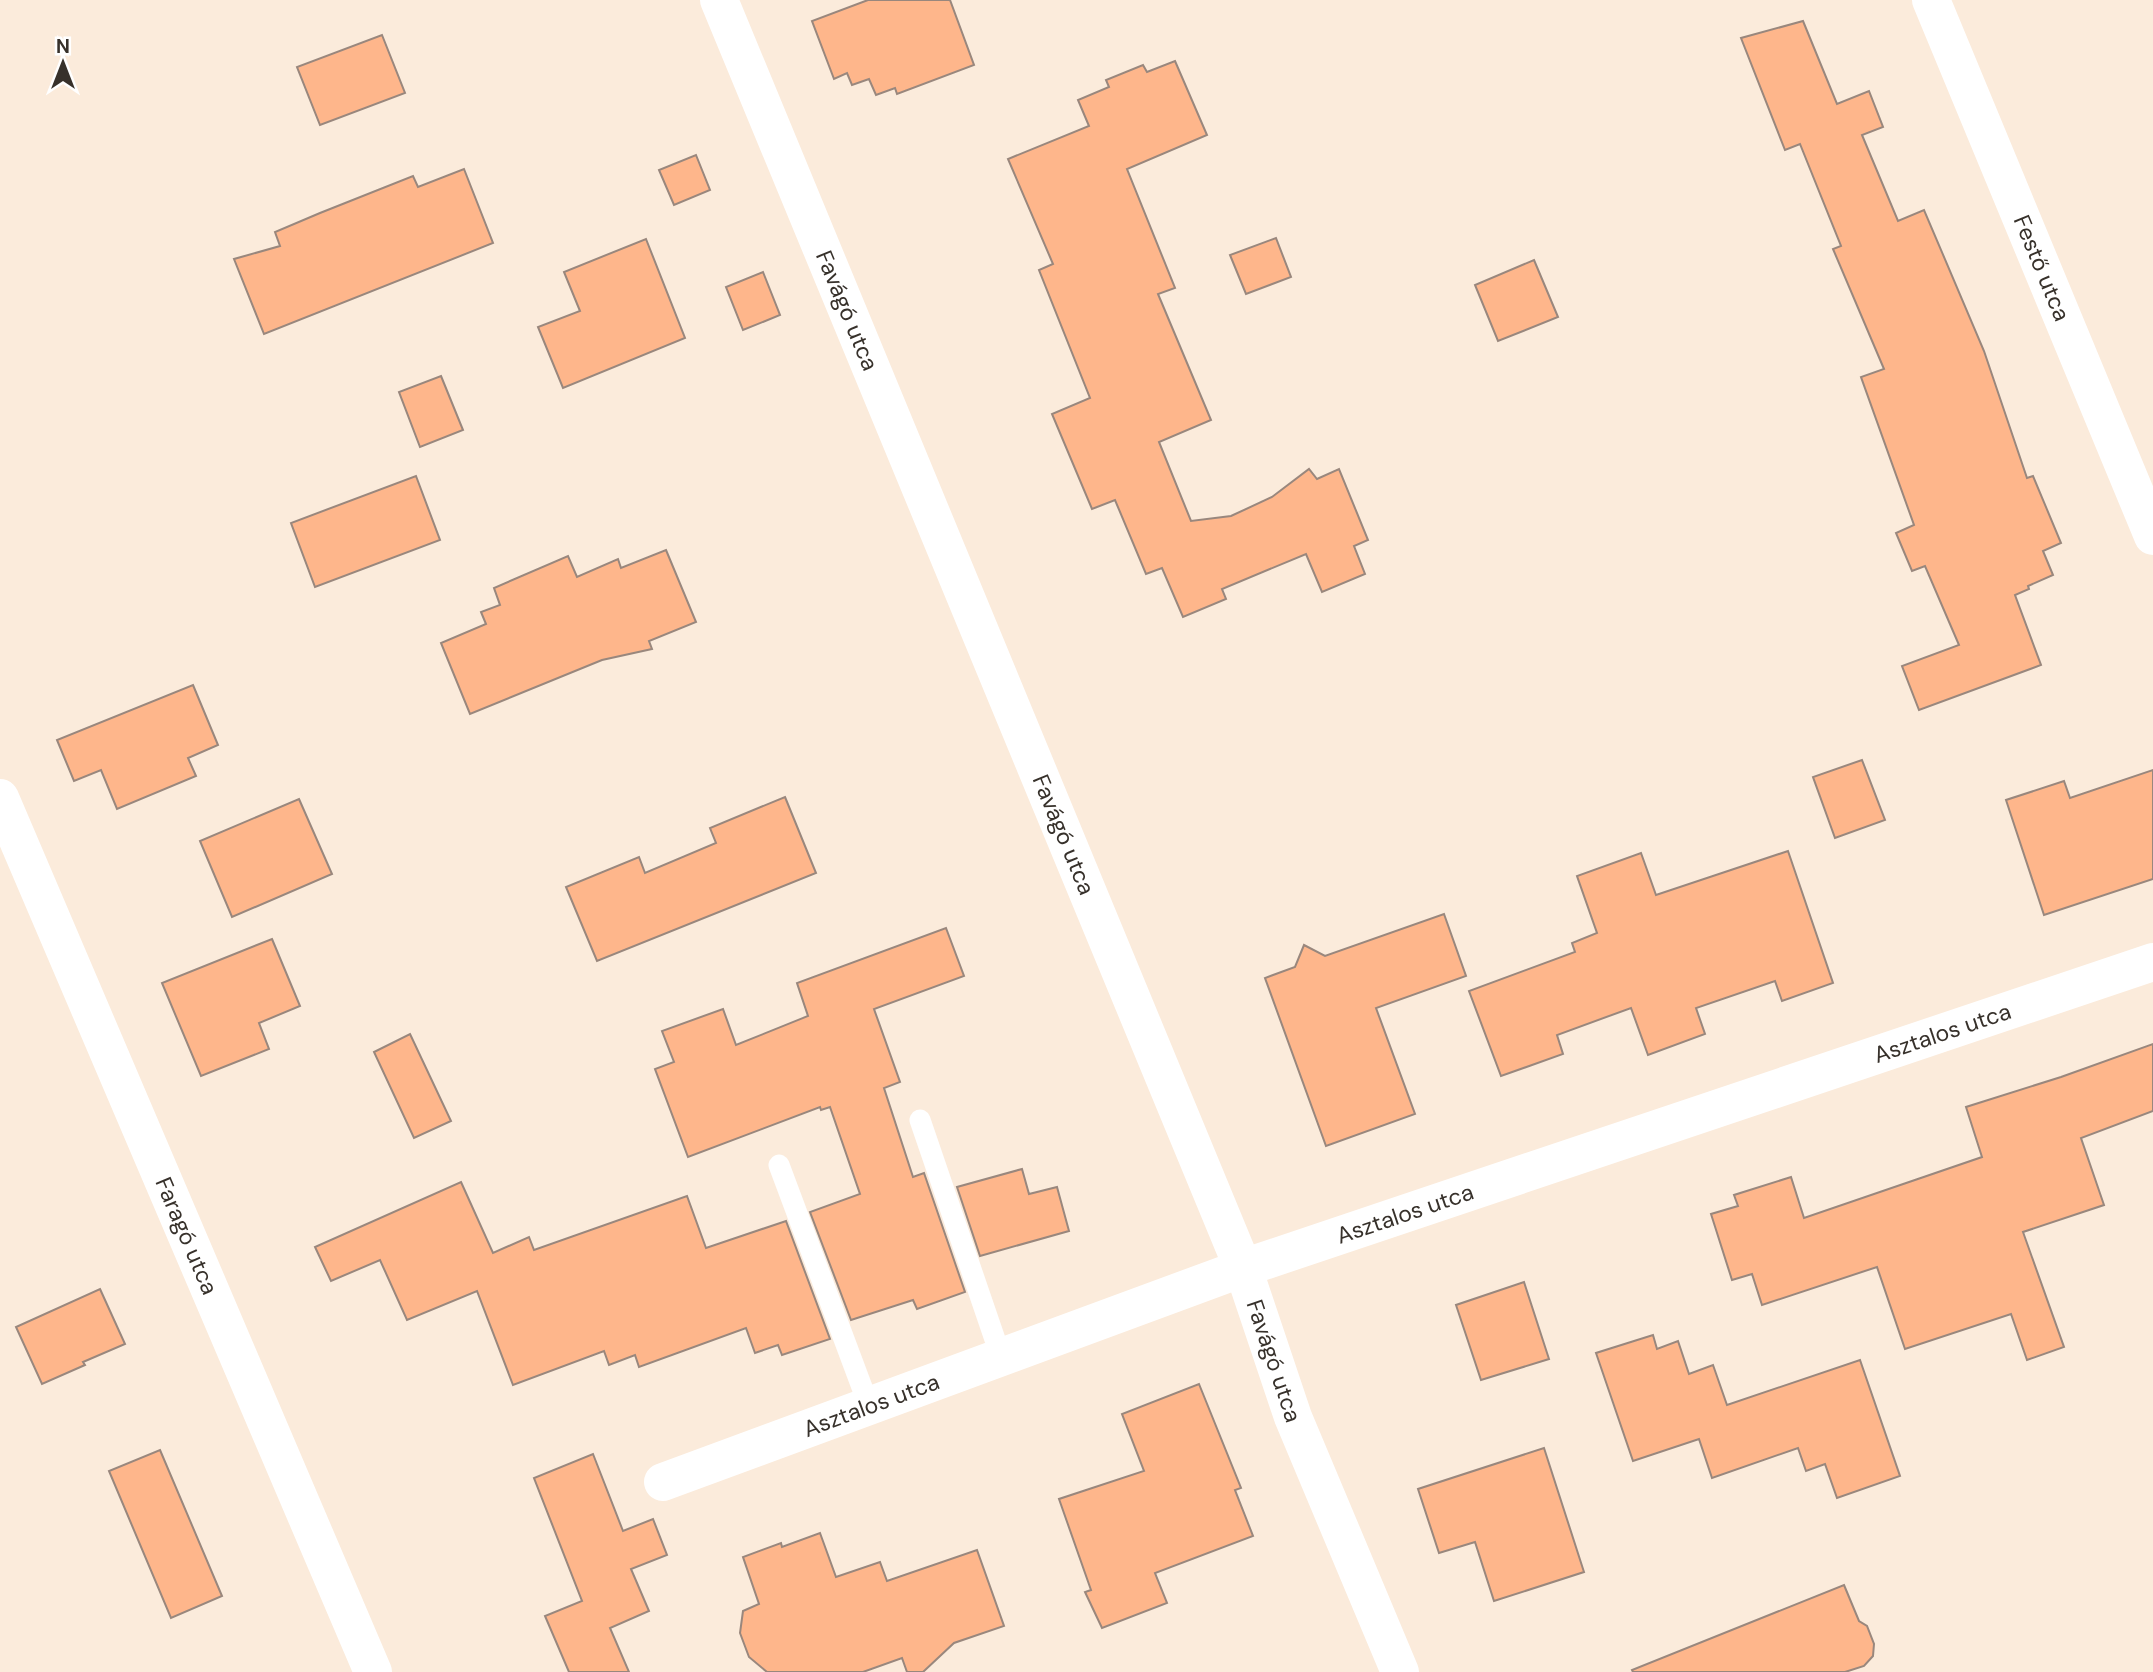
<svg xmlns="http://www.w3.org/2000/svg" width="2153" height="1672" viewBox="0 0 2153 1672" font-family="'DM Sans',sans-serif">
	<style>
		.building { fill: #feb68b; stroke: #99877d; stroke-width: 2 }
		.lines { fill: none; stroke-linecap: round; stroke-linejoin: round }
		.lane { stroke: #fff; stroke-width: 21 }
		.street { stroke: #fff; stroke-width: 38 }
		.labels { text-anchor: middle; stroke-width: 6; stroke-linejoin: round; paint-order: stroke }
		.street-label { font-size: 23px; fill: #37312b; stroke: #fff }
	</style>
	<rect width="100%" height="100%" fill="#fbebdb"/>
	<g class="building">
		<path d="M 868,0 L 950,0 L 974,65 L 897,94 L 895,88 L 876,95 L 869,79 L 852,85 L 847,73 L 834,79 L 812,21 Z"/>
		<path d="M 1803,21 L 1837,104 L 1869,91 L 1883,127 L 1862,135 L 1898,221 L 1924,210 L 1984,351 L 2027,478 L 2033,476 L 2061,543 L 2043,551 L 2053,575 L 2028,586 L 2029,589 L 2015,595 L 2041,665 L 1919,710 L 1902,666 L 1959,645 L 1925,566 L 1912,571 L 1896,533 L 1914,525 L 1861,377 L 1884,369 L 1833,249 L 1841,246 L 1800,144 L 1785,150 L 1741,38 Z"/>
		<path d="M 382,35 L 405,93 L 320,125 L 297,67 Z"/>
		<path d="M 1175,61 L 1207,135 L 1127,169 L 1175,288 L 1158,294 L 1211,420 L 1159,442 L 1191,521 L 1231,516 L 1272,497 L 1309,469 L 1317,479 L 1339,469 L 1368,540 L 1354,546 L 1365,574 L 1322,592 L 1306,554 L 1222,589 L 1226,599 L 1183,617 L 1162,568 L 1146,574 L 1115,500 L 1092,509 L 1052,414 L 1090,398 L 1039,270 L 1053,264 L 1008,159 L 1089,126 L 1078,100 L 1109,87 L 1106,80 L 1143,65 L 1147,72 Z"/>
		<path d="M 696,155 L 710,190 L 674,205 L 659,170 Z"/>
		<path d="M 464,169 L 493,243 L 264,334 L 234,259 L 280,246 L 275,232 L 320,213 L 413,176 L 418,187 Z"/>
		<path d="M 1276,238 L 1291,277 L 1246,294 L 1230,255 Z"/>
		<path d="M 646,239 L 685,338 L 563,388 L 538,327 L 580,311 L 564,272 Z"/>
		<path d="M 1534,260 L 1558,317 L 1498,341 L 1475,285 Z"/>
		<path d="M 763,272 L 780,315 L 743,330 L 726,287 Z"/>
		<path d="M 441,376 L 463,430 L 420,447 L 399,392 Z"/>
		<path d="M 416,476 L 440,540 L 315,587 L 291,523 Z"/>
		<path d="M 666,550 L 696,622 L 649,641 L 652,649 L 602,660 L 470,714 L 441,643 L 486,624 L 481,612 L 500,605 L 494,588 L 568,556 L 577,577 L 618,559 L 621,568 Z"/>
		<path d="M 193,685 L 218,745 L 188,758 L 196,776 L 117,809 L 101,770 L 74,781 L 57,740 Z"/>
		<path d="M 1862,760 L 1885,820 L 1835,838 L 1813,777 Z"/>
		<path d="M 2153,770 L 2153,879 L 2044,915 L 2006,800 L 2064,781 L 2070,798 Z"/>
		<path d="M 785,797 L 816,873 L 597,961 L 566,887 L 639,857 L 645,873 L 716,843 L 710,828 Z"/>
		<path d="M 299,799 L 332,874 L 232,917 L 200,841 Z"/>
		<path d="M 1788,851 L 1833,983 L 1782,1001 L 1775,981 L 1696,1008 L 1705,1034 L 1648,1055 L 1631,1008 L 1557,1035 L 1563,1054 L 1501,1076 L 1469,991 L 1575,952 L 1572,943 L 1597,933 L 1577,876 L 1641,853 L 1656,895 Z"/>
		<path d="M 1444,914 L 1466,976 L 1376,1008 L 1415,1114 L 1326,1146 L 1265,978 L 1295,967 L 1304,945 L 1325,956 Z"/>
		<path d="M 946,928 L 964,976 L 874,1009 L 900,1082 L 884,1088 L 913,1177 L 924,1173 L 965,1292 L 917,1309 L 913,1300 L 851,1320 L 810,1212 L 860,1194 L 830,1107 L 821,1110 L 820,1107 L 688,1157 L 655,1069 L 674,1062 L 662,1031 L 723,1009 L 736,1045 L 808,1016 L 797,983 Z"/>
		<path d="M 272,939 L 300,1006 L 259,1023 L 269,1049 L 201,1076 L 162,983 Z"/>
		<path d="M 410,1034 L 451,1121 L 414,1138 L 374,1052 Z"/>
		<path d="M 2153,1044 L 2153,1111 L 2081,1138 L 2104,1205 L 2023,1232 L 2064,1347 L 2027,1360 L 2011,1314 L 1905,1349 L 1877,1267 L 1762,1305 L 1752,1274 L 1732,1280 L 1711,1214 L 1738,1206 L 1734,1195 L 1791,1177 L 1804,1218 L 1982,1157 L 1966,1107 L 2061,1077 Z"/>
		<path d="M 1022,1169 L 1029,1194 L 1057,1187 L 1069,1231 L 980,1256 L 957,1187 Z"/>
		<path d="M 461,1182 L 493,1253 L 529,1237 L 534,1250 L 687,1196 L 706,1248 L 786,1221 L 830,1339 L 782,1355 L 778,1345 L 755,1353 L 746,1328 L 639,1367 L 635,1355 L 609,1365 L 604,1351 L 513,1385 L 477,1291 L 407,1320 L 380,1260 L 331,1281 L 315,1247 Z"/>
		<path d="M 1524,1282 L 1549,1359 L 1481,1380 L 1456,1305 Z"/>
		<path d="M 100,1289 L 125,1344 L 83,1362 L 85,1365 L 42,1384 L 16,1327 Z"/>
		<path d="M 1653,1335 L 1657,1349 L 1678,1341 L 1689,1374 L 1713,1365 L 1727,1405 L 1860,1360 L 1900,1476 L 1837,1498 L 1825,1464 L 1806,1471 L 1798,1448 L 1712,1478 L 1699,1439 L 1633,1461 L 1596,1353 Z"/>
		<path d="M 1199,1384 L 1241,1488 L 1235,1490 L 1253,1536 L 1155,1573 L 1167,1603 L 1102,1628 L 1085,1592 L 1091,1590 L 1059,1499 L 1144,1471 L 1122,1414 Z"/>
		<path d="M 1544,1448 L 1584,1572 L 1494,1601 L 1475,1542 L 1439,1553 L 1418,1489 Z"/>
		<path d="M 160,1450 L 222,1596 L 171,1618 L 109,1471 Z"/>
		<path d="M 593,1454 L 623,1531 L 653,1519 L 667,1555 L 631,1569 L 649,1611 L 610,1628 L 629,1672 L 569,1672 L 545,1616 L 582,1601 L 534,1478 Z"/>
		<path d="M 820,1533 L 836,1577 L 880,1562 L 887,1581 L 977,1550 L 1004,1626 L 954,1643 L 923,1672 L 907,1672 L 902,1658 L 863,1672 L 767,1672 L 749,1657 L 740,1633 L 743,1611 L 759,1604 L 743,1557 L 781,1543 L 782,1547 Z"/>
		<path d="M 1844,1585 L 1859,1621 L 1867,1626 L 1874,1644 L 1873,1656 L 1864,1666 L 1845,1672 L 1633,1672 L 1632,1670 Z"/>
	</g>
	<g class="lines">
		<g class="lane">
			<path d="M 920,1120 L 1001,1357"/>
			<path d="M 779,1165 L 869,1406"/>
		</g>
		<g class="street">
			<path id="s1" d="M 719,0 L 1243,1268 L 1293,1417 L 1400,1672"/>
			<path id="s2" d="M 1931,0 L 2153,536"/>
			<path id="s3" d="M 0,798 L 373,1672"/>
			<path id="s4" d="M 663,1482 L 1243,1268 L 2153,962"/>
		</g>
	</g>
	<g class="labels">
		<g class="street-label">
			<text dy="8" stroke="none"><textPath href="#s2" startOffset="290">Festő utca</textPath></text>
			<text dy="8" stroke="none"><textPath href="#s1" startOffset="336">Favágó utca</textPath></text>
			<text dy="8" stroke="none"><textPath href="#s1" startOffset="903">Favágó utca</textPath></text>
			<text dy="8" stroke="none"><textPath href="#s4" startOffset="1356">Asztalos utca</textPath></text>
			<text dy="8" stroke="none"><textPath href="#s4" startOffset="789">Asztalos utca</textPath></text>
			<text dy="8" stroke="none"><textPath href="#s3" startOffset="476">Faragó utca</textPath></text>
			<text dy="8" stroke="none"><textPath href="#s1" startOffset="1470">Favágó utca</textPath></text>
			<text dy="8" stroke="none"><textPath href="#s4" startOffset="222">Asztalos utca</textPath></text>
		</g>
	</g>
	<g transform="translate(63 63)" stroke="#ffffff" stroke-width="5" paint-order="stroke">
	<path d="M0-5L12 26L0 18L-12 26Z" fill="#37312b"/>
	<text y="-10" font-size="19" font-weight="bold" text-anchor="middle" fill="#37312b">N</text>
	</g>
</svg>
